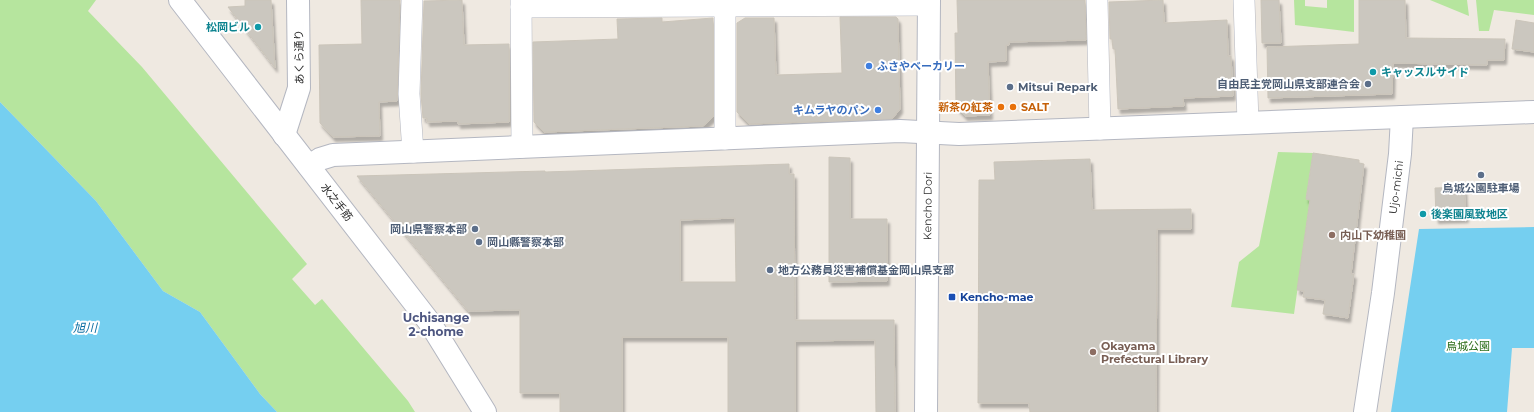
<svg xmlns="http://www.w3.org/2000/svg" width="1534" height="412" viewBox="0 0 1534 412" font-family="Montserrat,'Noto Sans JP',sans-serif">
	<style>
		.green { fill: #b6e59e }
		.water { fill: #75cff0 }
		.building { fill: #cbc7bf; stroke: #cbc5ba; fill-rule: evenodd; filter: url(#shadow) }
		.lines { fill: none; stroke-linecap: round; stroke-linejoin: round }
		.minor-casing { stroke: #b4b7c1; stroke-width: 22 }
		.tertiary-casing { stroke: #b4b7c1; stroke-width: 24 }
		.minor { stroke: #fff; stroke-width: 21 }
		.tertiary { stroke: #fff; stroke-width: 22 }
		.culture-dot { fill: #0f9aa8; stroke: #fff; stroke-width: 1.5 }
		.shop-dot { fill: #3f7fe0; stroke: #fff; stroke-width: 1.5 }
		.service-dot { fill: #5c6f8a; stroke: #fff; stroke-width: 1.5 }
		.food-dot { fill: #e8710a; stroke: #fff; stroke-width: 1.5 }
		.education-dot { fill: #8d6e63; stroke: #fff; stroke-width: 1.5 }
		.transit-dot { fill: #1a4fb4; stroke: #fff; stroke-width: 1.5 }
		.labels { text-anchor: middle; stroke-width: 4; stroke-linejoin: round; paint-order: stroke }
		.culture-label { font-size: 11px; font-weight: bold; fill: #0d838f; stroke: #fff; text-anchor: start }
		.street-label { font-size: 11px; fill: #2e2e2e; stroke: #fff }
		.shop-label { font-size: 11px; font-weight: bold; fill: #366cbe; stroke: #fff; text-anchor: start }
		.service-label { font-size: 11px; font-weight: bold; fill: #4e5e75; stroke: #fff; text-anchor: start }
		.food-label { font-size: 11px; font-weight: bold; fill: #c56008; stroke: #fff; text-anchor: end }
		.education-label { font-size: 11px; font-weight: bold; fill: #785e54; stroke: #fff; text-anchor: start }
		.transit-label { font-size: 11px; font-weight: bold; fill: #164399; stroke: #fff; text-anchor: start }
		.park-label { font-size: 11px; fill: #2c6e1b; stroke: #fff }
		.neighbourhood-label { font-size: 12px; font-weight: bold; fill: #4d5680; stroke: #fff }
		.water-label { font-size: 12px; font-style: italic; fill: #0d6fa3; stroke: #fff }
	</style>
	<defs>
		<filter id="shadow"><feDropShadow dx="2.5" dy="4.5" stdDeviation="1" flood-color="#0004"/></filter>
	</defs>
	<rect width="100%" height="100%" fill="#efe9e1"/>
	<g class="green">
		<path d="M 0,0 L 96,0 L 88,11 L 142,67 L 307,264 L 292,279 L 315,305 L 322,299 L 408,401 L 415,412 L 277,412 L 260,394 L 200,312 L 163,291 L 96,201 L 0,102 Z"/>
		<path d="M 1294,0 L 1305,0 L 1305,6 L 1327,8 L 1327,0 L 1354,0 L 1354,32 L 1295,25 Z"/>
		<path d="M 1430,0 L 1467,0 L 1469,16 Z"/>
		<path d="M 1476,0 L 1534,0 L 1534,15 L 1494,10 L 1489,31 L 1479,31 Z"/>
		<path d="M 1278,152 L 1313,153 L 1306,199 L 1310,200 L 1294,314 L 1231,307 L 1239,262 L 1259,246 Z"/>
	</g>
	<g class="water">
		<path d="M 0,102 L 96,201 L 163,291 L 200,312 L 260,394 L 277,412 L 0,412 Z"/>
		<path d="M 1534,227 L 1534,348 L 1512,348 L 1507,412 L 1391,412 L 1419,229 Z"/>
	</g>
	<g class="building">
		<path d="M 245,0 L 271,0 L 275,68 L 228,7 L 245,6 Z"/>
		<path d="M 361,0 L 400,0 L 397,101 L 379,102 L 380,136 L 333,137 L 320,123 L 319,45 L 362,44 Z"/>
		<path d="M 462,0 L 464,45 L 509,44 L 509,122 L 458,124 L 458,121 L 427,122 L 427,118 L 423,118 L 421,94 L 424,1 Z"/>
		<path d="M 957,0 L 1085,0 L 1086,40 L 1009,42 L 1009,45 L 1006,45 L 1006,61 L 988,62 L 990,115 L 965,116 L 956,107 L 955,33 L 958,33 Z"/>
		<path d="M 1163,0 L 1164,23 L 1227,20 L 1228,56 L 1231,56 L 1233,96 L 1183,98 L 1184,106 L 1118,109 L 1115,49 L 1113,49 L 1112,39 L 1110,39 L 1109,2 Z"/>
		<path d="M 1261,0 L 1279,0 L 1281,43 L 1262,43 Z"/>
		<path d="M 1359,0 L 1405,0 L 1406,38 L 1505,39 L 1504,60 L 1487,60 L 1487,65 L 1393,63 L 1392,94 L 1268,98 L 1267,47 L 1359,44 Z"/>
		<path d="M 840,17 L 896,17 L 898,19 L 900,109 L 892,119 L 749,124 L 737,112 L 737,23 L 745,18 L 774,18 L 776,75 L 842,73 Z"/>
		<path d="M 662,18 L 662,22 L 713,18 L 713,117 L 703,126 L 544,132 L 534,122 L 533,42 L 618,39 L 617,19 Z"/>
		<path d="M 1516,20 L 1534,23 L 1534,52 L 1512,49 Z"/>
		<path d="M 1313,153 L 1359,160 L 1359,163 L 1364,164 L 1351,274 L 1354,274 L 1348,318 L 1323,314 L 1325,300 L 1303,297 L 1304,291 L 1297,290 L 1310,200 L 1306,199 Z"/>
		<path d="M 829,157 L 850,158 L 850,219 L 887,219 L 887,281 L 829,282 Z"/>
		<path d="M 1090,159 L 1092,210 L 1191,209 L 1191,229 L 1157,229 L 1156,412 L 1030,412 L 1029,403 L 978,403 L 979,180 L 995,180 L 994,162 Z"/>
		<path d="M 789,164 L 789,174 L 794,174 L 795,320 L 894,320 L 895,412 L 876,412 L 875,340 L 795,341 L 795,412 L 728,412 L 728,337 L 622,337 L 622,412 L 560,412 L 560,393 L 520,393 L 520,310 L 468,311 L 357,176 L 545,171 L 545,172 ZM 735,218 L 736,282 L 680,282 L 680,220 Z"/>
		<path d="M 1464,187 L 1466,218 L 1436,219 L 1435,188 Z"/>
	</g>
	<g class="lines">
		<g class="minor-casing">
			<g id="minor">
				<path d="M 412,0 L 409,94 L 413,152"/>
				<path d="M 521,0 L 522,147"/>
				<path d="M 725,0 L 725,139"/>
				<path d="M 1097,0 L 1100,129"/>
				<path d="M 1244,0 L 1248,123"/>
				<path d="M 521,7 L 929,5"/>
			</g>
		</g>
		<g class="tertiary-casing">
			<g id="tertiary">
				<path d="M 180,0 L 430,323 L 485,412"/>
				<path d="M 284,135 L 299,88 L 298,0"/>
				<path d="M 309,166 L 320,159 L 333,155 L 900,131 L 959,134 L 1534,112"/>
				<path id="s1" d="M 926,412 L 929,0"/>
				<path id="s2" d="M 1365,412 L 1383,293 L 1400,154 L 1402,117"/>
			</g>
		</g>
		<use href="#minor" class="minor"/>
		<use href="#tertiary" class="tertiary"/>
	</g>
	<g class="culture-dot">
		<circle cx="258" cy="27" r="4"/>
		<circle cx="1373" cy="72" r="4"/>
		<circle cx="1423" cy="214" r="4"/>
	</g>
	<g class="shop-dot">
		<circle cx="869" cy="66" r="4"/>
		<circle cx="878" cy="110" r="4"/>
	</g>
	<g class="service-dot">
		<circle cx="1368" cy="84" r="4"/>
		<circle cx="1010" cy="87" r="4"/>
		<circle cx="1481" cy="175" r="4"/>
		<circle cx="475" cy="229" r="4"/>
		<circle cx="479" cy="242" r="4"/>
		<circle cx="770" cy="270" r="4"/>
	</g>
	<g class="food-dot">
		<circle cx="1001" cy="107" r="4"/>
		<circle cx="1013" cy="107" r="4"/>
	</g>
	<g class="education-dot">
		<circle cx="1332" cy="235" r="4"/>
		<circle cx="1093" cy="352" r="4"/>
	</g>
	<rect class="transit-dot" x="948" y="293" width="8" height="8" rx="2"/>
	<g class="labels">
		<g class="culture-label">
			<text x="250" y="31" text-anchor="end">松岡ビル</text>
			<text x="1381" y="76">キャッスルサイド</text>
			<text x="1431" y="218">後楽園風致地区</text>
		</g>
		<g class="street-label">
			<text transform="translate(299 57) rotate(-91)" y="4">あくら通り</text>
			<text dy="4" stroke="none"><textPath href="#s2" startOffset="227">Ujo-michi</textPath></text>
			<text transform="translate(337 202) rotate(52)" y="4">水之手筋</text>
			<text dy="4" stroke="none"><textPath href="#s1" startOffset="206">Kencho Dori</textPath></text>
		</g>
		<g class="shop-label">
			<text x="877" y="70">ふさやベーカリー</text>
			<text x="870" y="114" text-anchor="end">キムラヤのパン</text>
		</g>
		<g class="service-label">
			<text x="1360" y="88" text-anchor="end">自由民主党岡山県支部連合会</text>
			<text x="1018" y="91">Mitsui Repark</text>
			<text x="1481" y="192" text-anchor="middle">烏城公園駐車場</text>
			<text x="467" y="233" text-anchor="end">岡山県警察本部</text>
			<text x="487" y="246">岡山縣警察本部</text>
			<text x="778" y="274">地方公務員災害補償基金岡山県支部</text>
		</g>
		<g class="food-label">
			<text x="993" y="111">新茶の紅茶</text>
			<text x="1021" y="111" text-anchor="start">SALT</text>
		</g>
		<g class="education-label">
			<text x="1340" y="239">内山下幼稚園</text>
			<text x="1101" y="350">Okayama<tspan x="1101" dy="13">Prefectural Library</tspan></text>
		</g>
		<g class="transit-label">
			<text x="960" y="301">Kencho-mae</text>
		</g>
		<g class="park-label">
			<text x="1468" y="350">烏城公園</text>
		</g>
		<g class="neighbourhood-label">
			<text x="436" y="322">Uchisange<tspan x="436" dy="14">2-chome</tspan></text>
		</g>
		<g class="water-label">
			<text x="85" y="332">旭川</text>
		</g>
	</g>
</svg>
